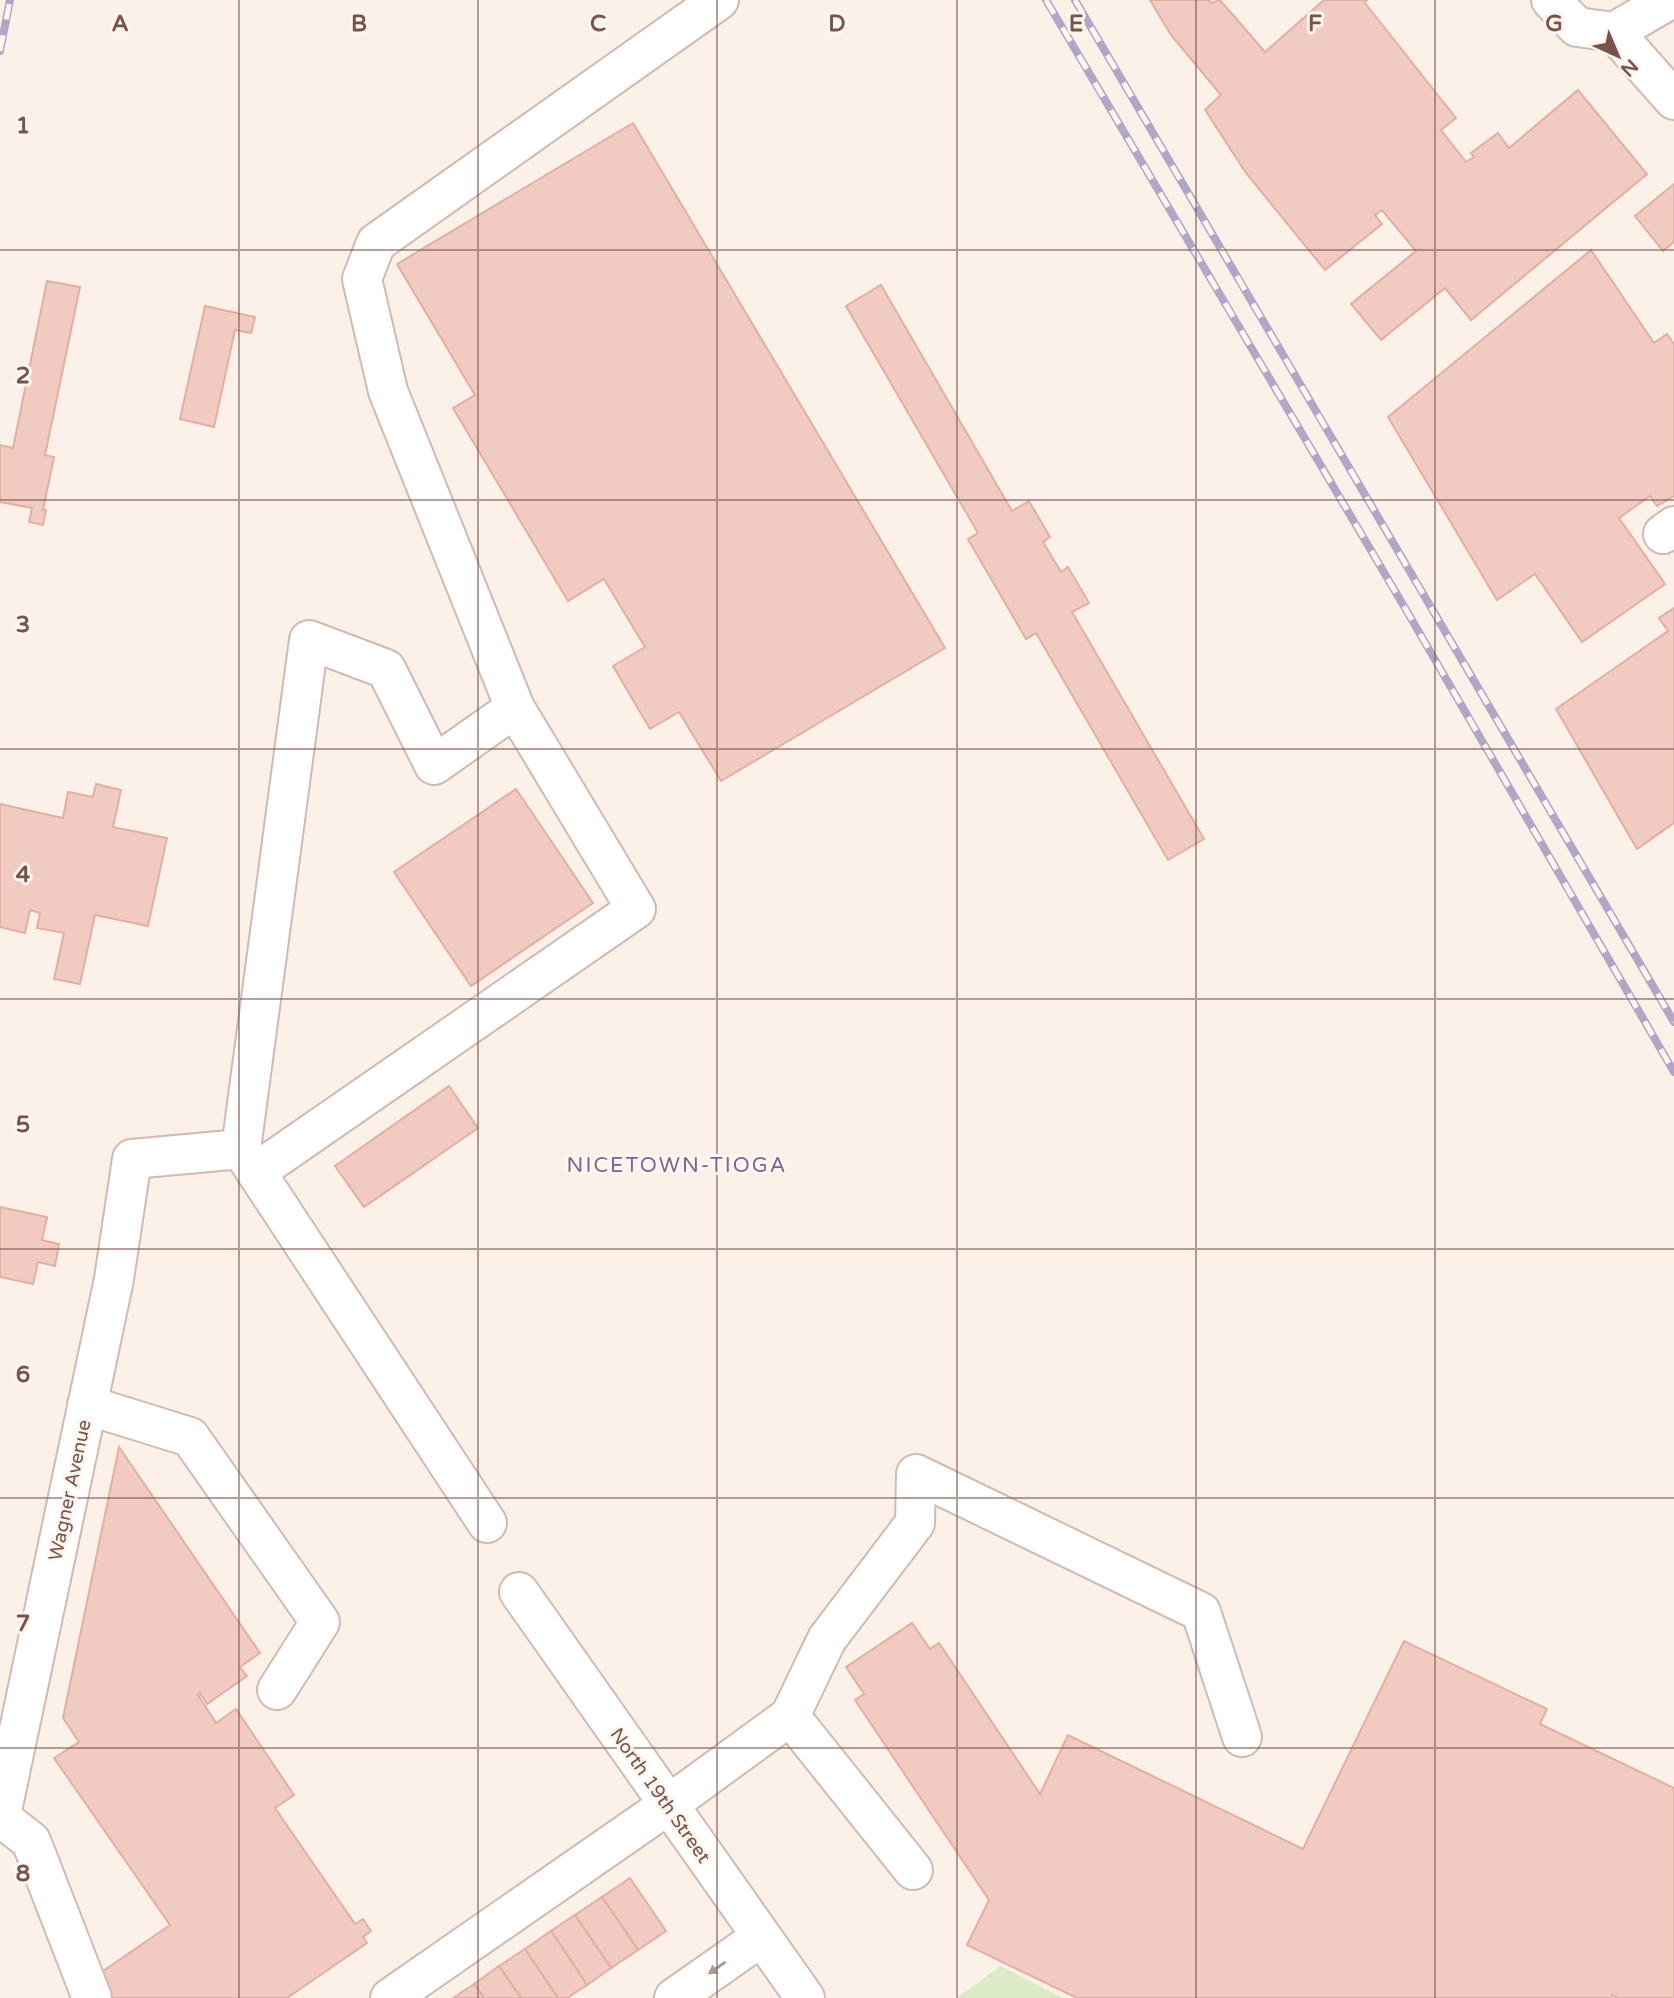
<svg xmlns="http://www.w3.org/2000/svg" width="1674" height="1998" viewBox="0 0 1674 1998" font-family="'Varela Round',sans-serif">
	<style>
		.green { fill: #dceac7 }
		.building { fill: #f1cbc1; stroke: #e3afa2; stroke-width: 2 }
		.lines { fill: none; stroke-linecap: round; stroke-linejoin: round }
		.minor-casing { stroke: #d0bab1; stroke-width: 42 }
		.minor { stroke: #fff; stroke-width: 38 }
		.rail-casing { stroke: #b2a6c7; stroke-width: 8 }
		.rail { stroke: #fff6ef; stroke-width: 5; stroke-dasharray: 16; stroke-linecap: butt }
		.oneway { fill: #ad9894 }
		.grid { fill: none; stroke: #76544d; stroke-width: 2; stroke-opacity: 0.55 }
		.labels { text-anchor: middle; stroke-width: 6; stroke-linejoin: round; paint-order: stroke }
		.street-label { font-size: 19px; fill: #76544d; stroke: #fff6ef }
		.neighbourhood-label { font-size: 21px; letter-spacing: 2px; fill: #7a6592; stroke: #fff6ef }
		.grid-label { font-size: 23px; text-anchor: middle; font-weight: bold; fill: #76544d; stroke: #fff6ef; stroke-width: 6; stroke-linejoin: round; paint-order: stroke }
	</style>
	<rect width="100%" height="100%" fill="#fcf1e9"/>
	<path class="green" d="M 1001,1966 L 1063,1998 L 956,1998 Z"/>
	<g class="building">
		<path d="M 1150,0 L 1209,0 L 1211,3 L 1220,0 L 1265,52 L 1324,0 L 1367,0 L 1365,3 L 1456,118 L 1441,130 L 1466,162 L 1474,157 L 1471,153 L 1498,133 L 1509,148 L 1578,90 L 1647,174 L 1471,320 L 1445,288 L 1381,340 L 1351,304 L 1416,251 L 1382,210 L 1375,215 L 1382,224 L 1325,270 L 1246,173 L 1205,110 L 1221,95 L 1171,35 Z"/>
		<path d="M 633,123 L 945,648 L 721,781 L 679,712 L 650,729 L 613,666 L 645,647 L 604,579 L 568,601 L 453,408 L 475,395 L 397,264 Z"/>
		<path d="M 1674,184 L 1674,242 L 1663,251 L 1635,216 Z"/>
		<path d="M 1591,250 L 1654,343 L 1667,334 L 1674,344 L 1674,496 L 1657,506 L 1650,496 L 1619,518 L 1665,584 L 1582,642 L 1535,574 L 1497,600 L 1388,417 Z"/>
		<path d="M 47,281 L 80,287 L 45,455 L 54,457 L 43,510 L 46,510 L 43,525 L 29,522 L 32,508 L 0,502 L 0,445 L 13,448 Z"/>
		<path d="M 881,285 L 1012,511 L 1029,501 L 1050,537 L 1043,542 L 1061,572 L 1068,567 L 1089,603 L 1072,612 L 1204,839 L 1168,860 L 1036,633 L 1026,639 L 968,539 L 978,533 L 846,306 Z"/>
		<path d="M 205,306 L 255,317 L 251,333 L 235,330 L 214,427 L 180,419 Z"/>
		<path d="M 1674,608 L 1674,823 L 1637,849 L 1556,709 L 1668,631 L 1659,618 Z"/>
		<path d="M 96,784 L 121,790 L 113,827 L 167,838 L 148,926 L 95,915 L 80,984 L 54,979 L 64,933 L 37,928 L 40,913 L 30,910 L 25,933 L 0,927 L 0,804 L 63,818 L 68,792 L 93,797 Z"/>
		<path d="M 516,789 L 593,903 L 471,986 L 394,872 Z"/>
		<path d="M 449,1086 L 478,1128 L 364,1207 L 335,1166 Z"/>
		<path d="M 0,1207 L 47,1217 L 42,1240 L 59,1244 L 55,1266 L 38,1262 L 33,1284 L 0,1277 Z"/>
		<path d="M 119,1447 L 260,1653 L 240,1667 L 247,1676 L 207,1704 L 200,1693 L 198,1695 L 216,1723 L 236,1709 L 294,1795 L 275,1808 L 355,1924 L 363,1919 L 371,1931 L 363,1937 L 367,1943 L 287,1998 L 102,1998 L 90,1980 L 170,1925 L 54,1758 L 79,1742 L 63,1718 Z"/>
		<path d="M 912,1623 L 930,1649 L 939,1643 L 1040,1794 L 1068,1735 L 1303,1849 L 1404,1641 L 1547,1709 L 1540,1724 L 1674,1788 L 1674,1998 L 1618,1998 L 1612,1995 L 1611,1998 L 1077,1998 L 967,1945 L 989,1900 L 855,1700 L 864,1694 L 846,1667 Z"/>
		<path d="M 630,1878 L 666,1931 L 638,1950 L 602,1897 Z"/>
		<path d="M 602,1897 L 638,1950 L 611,1968 L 575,1915 Z"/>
		<path d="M 575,1915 L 611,1968 L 587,1985 L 551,1931 Z"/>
		<path d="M 551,1931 L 587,1985 L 567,1998 L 558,1998 L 525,1949 Z"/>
		<path d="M 525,1949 L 558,1998 L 521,1998 L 499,1966 Z"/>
		<path d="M 499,1966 L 521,1998 L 484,1998 L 474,1984 Z"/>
		<path d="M 474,1984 L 484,1998 L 453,1998 Z"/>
	</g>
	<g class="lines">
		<g class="minor-casing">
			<g id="minor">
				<path d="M 1551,0 L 1577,27 L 1614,32"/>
				<path d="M 1669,0 L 1614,32 L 1674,100"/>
				<path d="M 1663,534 L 1674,526"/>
				<path d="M 515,708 L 388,391 L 362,279 L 376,243 L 719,0"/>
				<path d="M 241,1149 L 309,640 L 386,669 L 434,765 L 515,708 L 636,909 L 256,1172"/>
				<path d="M 87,1405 L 190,1437 L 320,1622 L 277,1690"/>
				<path d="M 519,1592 L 805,1998"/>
				<path d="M 790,1716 L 827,1639 L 915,1523 L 916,1474 L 1201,1612 L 1242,1737"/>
				<path d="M 0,1817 L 31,1841 L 92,1998"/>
				<path d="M 0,1820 L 114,1279 L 132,1159 L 241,1149 L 487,1523"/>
				<path d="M 390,1998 L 668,1805 L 790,1716 L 913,1870"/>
				<path d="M 674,1998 L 761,1937"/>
			</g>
		</g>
		<use href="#minor" class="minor"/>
		<g class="rail-casing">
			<g id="rail">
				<path d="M 1046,0 L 1405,608 L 1674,1072"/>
				<path d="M 1075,0 L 1674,1022"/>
				<path d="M 0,51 L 10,0"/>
			</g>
		</g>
		<use href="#rail" class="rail"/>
	</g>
	<defs><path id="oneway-solid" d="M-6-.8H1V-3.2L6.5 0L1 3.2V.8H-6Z" transform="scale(1.75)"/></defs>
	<use class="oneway" href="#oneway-solid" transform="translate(717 1968) rotate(145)"/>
	<path class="grid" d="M 239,0 L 239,1998M 478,0 L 478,1998M 717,0 L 717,1998M 957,0 L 957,1998M 1196,0 L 1196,1998M 1435,0 L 1435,1998M 0,250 L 1674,250M 0,500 L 1674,500M 0,749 L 1674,749M 0,999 L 1674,999M 0,1249 L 1674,1249M 0,1498 L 1674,1498M 0,1748 L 1674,1748"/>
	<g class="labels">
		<g class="street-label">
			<text transform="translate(69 1490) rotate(-78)" y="7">Wagner Avenue</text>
			<text transform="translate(661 1795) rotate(55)" y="7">North 19th Street</text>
		</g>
		<g class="neighbourhood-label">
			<text x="677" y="1172">NICETOWN-TIOGA</text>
		</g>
	</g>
	<g class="grid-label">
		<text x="120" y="31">A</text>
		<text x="359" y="31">B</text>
		<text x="598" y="31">C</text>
		<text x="837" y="31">D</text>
		<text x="1076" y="31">E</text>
		<text x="1315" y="31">F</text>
		<text x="1554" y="31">G</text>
		<text x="23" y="133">1</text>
		<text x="23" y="383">2</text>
		<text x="23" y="632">3</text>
		<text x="23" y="882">4</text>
		<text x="23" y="1132">5</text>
		<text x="23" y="1382">6</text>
		<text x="23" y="1631">7</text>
		<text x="23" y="1881">8</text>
	</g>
	<g transform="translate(1618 56) rotate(136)" stroke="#fff6ef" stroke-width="5" paint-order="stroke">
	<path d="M0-5L12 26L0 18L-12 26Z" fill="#76544d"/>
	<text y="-10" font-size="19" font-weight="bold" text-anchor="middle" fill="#76544d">N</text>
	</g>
</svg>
